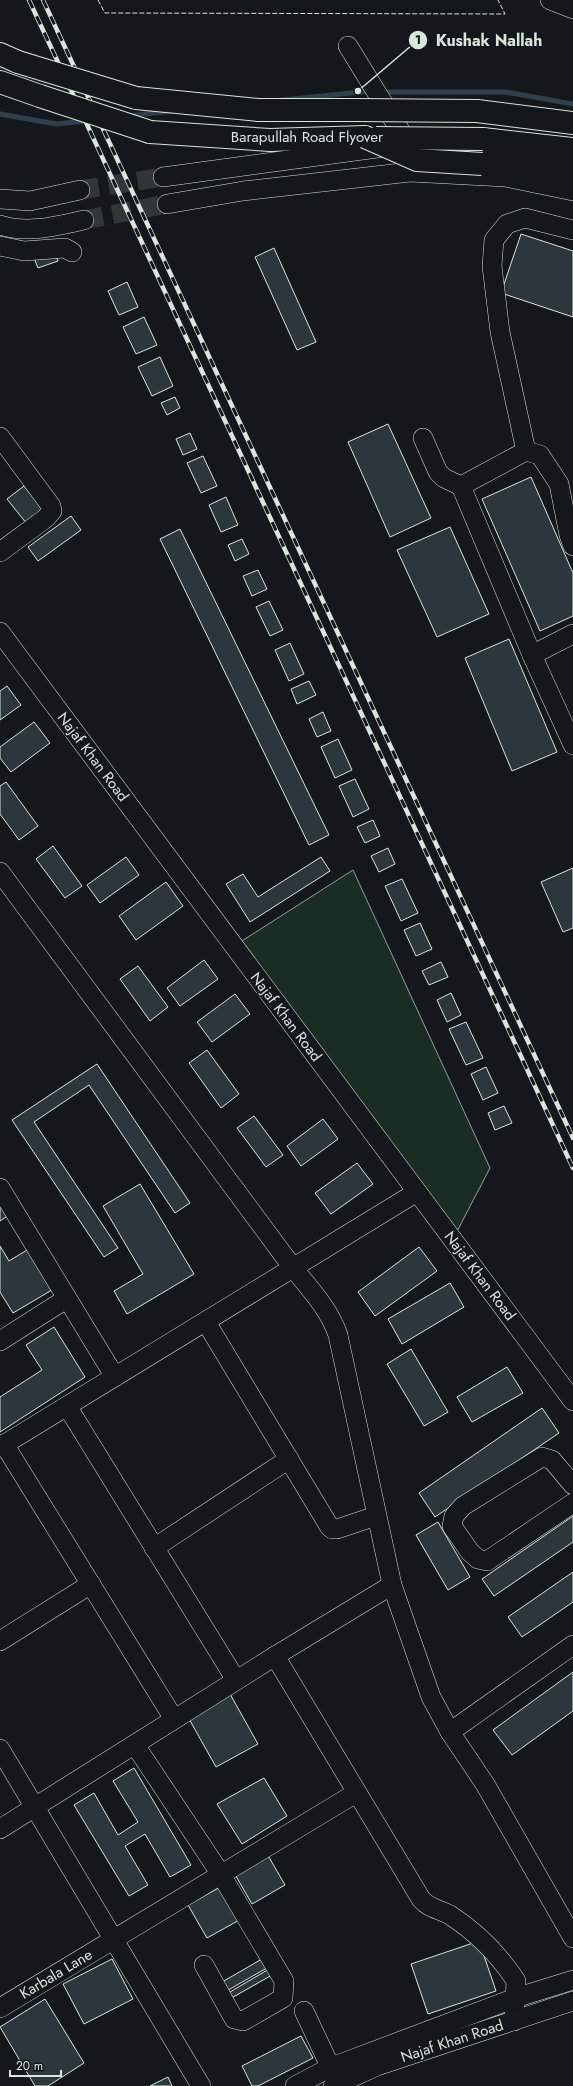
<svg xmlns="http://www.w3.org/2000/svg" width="573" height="2086" viewBox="0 0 573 2086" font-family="Jost,sans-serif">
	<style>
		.green { fill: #1a2d24; stroke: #939e99 }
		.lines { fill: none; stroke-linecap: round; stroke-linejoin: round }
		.stream { stroke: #2f3f4d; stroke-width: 5 }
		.building { fill: #2c363c; stroke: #d8e6dc }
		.minor-tunnel { stroke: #313739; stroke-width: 19; stroke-dasharray: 19 10; stroke-linecap: butt }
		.minor-casing { stroke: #d8e6dc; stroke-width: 20 }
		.highway-casing { stroke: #d8e6dc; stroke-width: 24 }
		.minor { stroke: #14181c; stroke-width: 19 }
		.highway { stroke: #14181c; stroke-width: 22 }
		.rail-casing { stroke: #d8e6dc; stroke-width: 4.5 }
		.rail { stroke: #14181c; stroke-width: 3; stroke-dasharray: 9; stroke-linecap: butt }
		.highway-bridge-casing { stroke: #d8e6dc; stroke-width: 24; stroke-linecap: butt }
		.highway-bridge { stroke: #14181c; stroke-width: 22 }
		.fence { stroke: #d8e6dc; stroke-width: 1; stroke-dasharray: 5 2; stroke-linecap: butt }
		.labels { text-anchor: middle; stroke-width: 3; stroke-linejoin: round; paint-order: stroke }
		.street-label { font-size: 15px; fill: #d8e6dc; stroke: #14181c }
		.leader { fill: none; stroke: #d8e6dc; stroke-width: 1.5 }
		.callout-dot { fill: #d8e6dc; stroke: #14181c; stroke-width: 1.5 }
		.mark-label { font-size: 12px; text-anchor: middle; font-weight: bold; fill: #111 }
		.callout-label { font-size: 16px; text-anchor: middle; font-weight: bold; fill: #d8e6dc; stroke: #14181c; stroke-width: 3; stroke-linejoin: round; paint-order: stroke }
	</style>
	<rect width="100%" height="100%" fill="#14181c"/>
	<path class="green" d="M 353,870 L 490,1168 L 453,1239 L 234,946 Z"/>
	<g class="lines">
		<g class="stream">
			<path d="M 381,92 L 506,92 L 573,104"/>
			<path d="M 282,100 L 371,91"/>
			<path d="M 0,114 L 56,124 L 87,121"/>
			<path d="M 128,116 L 172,111"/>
		</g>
	</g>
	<g class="building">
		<path d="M 521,234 L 573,251 L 573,317 L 501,293 Z"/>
		<path d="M 274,248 L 316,342 L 297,350 L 255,257 Z"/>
		<path d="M 54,251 L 58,261 L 38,268 L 34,258 Z"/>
		<path d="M 127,282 L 138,307 L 119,315 L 108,291 Z"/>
		<path d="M 144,317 L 157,345 L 136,354 L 123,327 Z"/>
		<path d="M 160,357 L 173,386 L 152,396 L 138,367 Z"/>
		<path d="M 175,397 L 180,408 L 167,415 L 161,403 Z"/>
		<path d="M 388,424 L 431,518 L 390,537 L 348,442 Z"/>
		<path d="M 190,433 L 197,449 L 183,455 L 176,439 Z"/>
		<path d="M 203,456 L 217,486 L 201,493 L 187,463 Z"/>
		<path d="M 531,477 L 573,573 L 573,616 L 540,631 L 482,499 Z"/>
		<path d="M 24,486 L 44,511 L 27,524 L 7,499 Z"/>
		<path d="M 226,497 L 238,525 L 221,532 L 209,505 Z"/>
		<path d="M 71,516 L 81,530 L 38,561 L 28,547 Z"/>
		<path d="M 450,527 L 489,614 L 437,637 L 397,550 Z"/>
		<path d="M 180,529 L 329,835 L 309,845 L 160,539 Z"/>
		<path d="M 242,539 L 249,554 L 235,561 L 228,545 Z"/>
		<path d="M 258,570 L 267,589 L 252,596 L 243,576 Z"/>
		<path d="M 269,601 L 283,630 L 270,636 L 256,607 Z"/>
		<path d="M 509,639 L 557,752 L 512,771 L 465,658 Z"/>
		<path d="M 290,643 L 304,674 L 289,681 L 275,650 Z"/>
		<path d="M 309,681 L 316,695 L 297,704 L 291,689 Z"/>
		<path d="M 7,686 L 21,705 L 0,720 L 0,691 Z"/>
		<path d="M 323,712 L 331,731 L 317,737 L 309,719 Z"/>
		<path d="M 34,722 L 50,743 L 11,772 L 0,758 L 0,747 Z"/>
		<path d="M 338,739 L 352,770 L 335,778 L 321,747 Z"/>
		<path d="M 355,779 L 369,809 L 353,817 L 339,786 Z"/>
		<path d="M 6,782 L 38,826 L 19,840 L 0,814 L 0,786 Z"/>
		<path d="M 373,820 L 380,836 L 365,843 L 357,827 Z"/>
		<path d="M 53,846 L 82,886 L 65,898 L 36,859 Z"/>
		<path d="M 388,848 L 395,864 L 379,872 L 371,856 Z"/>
		<path d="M 126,857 L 139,875 L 100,903 L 87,885 Z"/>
		<path d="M 321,857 L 330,871 L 250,922 L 226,884 L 243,874 L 258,897 Z"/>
		<path d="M 573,868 L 573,928 L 563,932 L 541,882 Z"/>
		<path d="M 402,879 L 418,913 L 401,921 L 385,886 Z"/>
		<path d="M 166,882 L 183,906 L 136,940 L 119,916 Z"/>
		<path d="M 420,923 L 432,949 L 416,956 L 404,930 Z"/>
		<path d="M 204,960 L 218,979 L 180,1006 L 167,988 Z"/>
		<path d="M 441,962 L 448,977 L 429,985 L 422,971 Z"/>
		<path d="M 138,966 L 168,1007 L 150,1021 L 120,979 Z"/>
		<path d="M 451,993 L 461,1015 L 447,1022 L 437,1000 Z"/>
		<path d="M 235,994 L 250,1014 L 212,1042 L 197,1022 Z"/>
		<path d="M 466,1022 L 483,1058 L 466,1065 L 449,1029 Z"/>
		<path d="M 207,1050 L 239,1094 L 221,1108 L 189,1063 Z"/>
		<path d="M 97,1064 L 190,1203 L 175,1213 L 89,1085 L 34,1122 L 118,1248 L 104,1257 L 12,1120 Z"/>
		<path d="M 486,1067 L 498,1093 L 483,1100 L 471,1074 Z"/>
		<path d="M 504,1106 L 512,1123 L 495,1130 L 488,1113 Z"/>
		<path d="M 254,1116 L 283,1155 L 266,1167 L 237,1128 Z"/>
		<path d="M 323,1119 L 338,1139 L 301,1166 L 287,1146 Z"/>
		<path d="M 357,1163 L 373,1184 L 331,1214 L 315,1193 Z"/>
		<path d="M 140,1184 L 194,1274 L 127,1314 L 114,1291 L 143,1274 L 103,1206 Z"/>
		<path d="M 0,1194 L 12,1213 L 0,1221 Z"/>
		<path d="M 0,1246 L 9,1261 L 32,1247 L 57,1287 L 13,1313 L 0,1292 Z"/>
		<path d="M 419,1247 L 437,1271 L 375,1316 L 358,1292 Z"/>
		<path d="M 450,1283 L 464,1307 L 402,1344 L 388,1319 Z"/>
		<path d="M 54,1327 L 85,1377 L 0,1432 L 0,1397 L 42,1370 L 26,1345 Z"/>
		<path d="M 411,1349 L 448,1412 L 424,1426 L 387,1364 Z"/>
		<path d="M 507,1367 L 523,1393 L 472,1422 L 457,1397 Z"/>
		<path d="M 542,1408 L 559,1433 L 435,1517 L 419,1493 Z"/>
		<path d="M 573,1516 L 573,1542 L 494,1596 L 482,1579 Z"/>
		<path d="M 438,1522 L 470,1577 L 448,1590 L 416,1535 Z"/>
		<path d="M 573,1572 L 573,1602 L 522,1637 L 508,1617 Z"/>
		<path d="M 573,1672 L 573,1711 L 512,1755 L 493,1730 Z"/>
		<path d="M 230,1694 L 258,1744 L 216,1767 L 188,1717 Z"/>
		<path d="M 134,1768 L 191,1865 L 170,1877 L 145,1834 L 125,1846 L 148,1885 L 129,1896 L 74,1805 L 94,1793 L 118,1835 L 138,1822 L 113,1781 Z"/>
		<path d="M 264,1778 L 287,1816 L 242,1844 L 217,1804 Z"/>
		<path d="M 266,1852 L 285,1885 L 252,1904 L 233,1871 Z"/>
		<path d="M 224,1885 L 243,1918 L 207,1938 L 188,1905 Z"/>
		<path d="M 479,1941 L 496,1991 L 428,2014 L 411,1964 Z"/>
		<path d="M 267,1956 L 272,1965 L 223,1993 L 217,1985 Z"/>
		<path d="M 112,1959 L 133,1999 L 84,2024 L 63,1984 Z"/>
		<path d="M 269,1969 L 272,1975 L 228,2000 L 225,1995 Z"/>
		<path d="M 45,1999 L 84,2063 L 48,2086 L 35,2086 L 0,2027 Z"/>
		<path d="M 301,2036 L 313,2058 L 258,2086 L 252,2086 L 242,2066 Z"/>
		<path d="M 168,2077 L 172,2086 L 150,2086 Z"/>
	</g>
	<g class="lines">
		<g class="minor-tunnel">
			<path d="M 80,190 L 163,177"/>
			<path d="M 84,220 L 167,204"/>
		</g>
		<g class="minor-casing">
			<g id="minor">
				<path d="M 550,0 L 573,9"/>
				<path d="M 348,46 L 401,132 L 408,150"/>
				<path d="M 436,147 L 532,157 L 573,167"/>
				<path d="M 163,177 L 392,146"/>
				<path d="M 0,199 L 30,201 L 80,190"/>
				<path d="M 167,204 L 243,191 L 410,172 L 505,177 L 573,191"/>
				<path d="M 0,225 C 28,234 56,226 84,220"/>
				<path d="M 0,246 L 24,251 L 65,248 L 72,252"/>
				<path d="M 0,437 L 51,506 L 52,511 L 46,518 L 0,552"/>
				<path d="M 423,438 L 438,472 L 444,478 L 461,486 L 532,655 L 573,745"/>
				<path d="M 526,451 L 500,332 L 492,266 L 494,240 L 507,224 L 525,218 L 573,230"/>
				<path d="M 461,486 L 526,451 L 540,455 L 559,484 L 569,535 L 573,546"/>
				<path d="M 0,632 L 573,1401"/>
				<path d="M 532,655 L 573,634"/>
				<path d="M 0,872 L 293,1268 C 311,1290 329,1309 338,1335 L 392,1585 L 431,1697 L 450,1732 L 485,1784 L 573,1938"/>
				<path d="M 0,1188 L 115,1377"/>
				<path d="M 206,1322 L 329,1526 L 332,1529 L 337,1529 L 376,1516"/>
				<path d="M 0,1341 L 66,1299"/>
				<path d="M 67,1406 L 236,1680"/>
				<path d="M 4,1444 L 174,1719"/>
				<path d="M 0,1447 L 417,1192"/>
				<path d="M 573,1485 L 552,1460 L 542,1457 L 463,1506 L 454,1516 L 452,1526 L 470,1552 L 478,1559 L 487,1561 L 573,1503"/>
				<path d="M 154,1548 L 289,1459"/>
				<path d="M 0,1641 L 91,1584"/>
				<path d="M 275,1656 L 392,1585"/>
				<path d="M 450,1732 L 573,1645"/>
				<path d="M 135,1745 L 220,1873 L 284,1981 L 283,1998 L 243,2021 L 234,2019 L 204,1965"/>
				<path d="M 0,1749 L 201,2086"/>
				<path d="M 0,1829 L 275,1656 L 421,1899 C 429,1909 440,1909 450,1915 C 473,1930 496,1952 512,1975 L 516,1981 L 514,2021"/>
				<path d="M 0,2008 L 356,1793"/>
				<path d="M 304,2011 L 336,2079"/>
				<path d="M 295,2086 L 329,2068 L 515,1998 L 573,1980"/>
				<path d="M 333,2086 L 377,2066 L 573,2001"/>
			</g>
		</g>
		<g class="highway-casing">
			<g id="highway">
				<path d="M 0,54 L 18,62"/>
				<path d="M 0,82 L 40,96"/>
				<path d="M 136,98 L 258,110 L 356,110"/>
				<path d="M 477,111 L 573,123"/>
				<path d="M 150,132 L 270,140 L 365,137"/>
				<path d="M 483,139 L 573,149"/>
				<path d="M 482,164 L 559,175 L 573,179"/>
			</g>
		</g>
		<use href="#minor" class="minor"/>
		<use href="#highway" class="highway"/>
		<g class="rail-casing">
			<g id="rail">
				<path d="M 29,0 L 573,1168"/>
				<path d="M 43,0 L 573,1138"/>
			</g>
		</g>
		<use href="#rail" class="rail"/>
		<g class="highway-bridge-casing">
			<g id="highway-bridge">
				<path d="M 18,62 L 136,98"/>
				<path d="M 40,96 L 150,132"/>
				<path d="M 356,110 L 477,111"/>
				<path d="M 365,137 L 417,160 L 482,164"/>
				<path d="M 376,138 L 483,139"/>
			</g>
		</g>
		<use href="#highway-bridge" class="highway-bridge"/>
		<path class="fence" d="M 98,0 L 105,13 L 505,14 L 498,0"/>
	</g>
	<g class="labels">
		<g class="street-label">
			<text x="307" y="142">Barapullah Road Flyover</text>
			<text transform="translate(93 757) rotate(53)" y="5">Najaf Khan Road</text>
			<text transform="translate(286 1017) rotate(53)" y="5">Najaf Khan Road</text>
			<text transform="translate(480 1276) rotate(53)" y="5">Najaf Khan Road</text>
			<text transform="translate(56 1974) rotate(-31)" y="5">Karbala Lane</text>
			<text transform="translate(452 2041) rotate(-18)" y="5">Najaf Khan Road</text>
		</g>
	</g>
	<path class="leader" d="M358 91L418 40"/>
	<g class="callout-dot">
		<circle cx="358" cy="91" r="4"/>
		<circle cx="418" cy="40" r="10"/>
	</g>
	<g class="mark-label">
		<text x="418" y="44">1</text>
	</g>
	<g class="callout-label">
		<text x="489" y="46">Kushak Nallah</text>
	</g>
	<path d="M10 2070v6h51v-6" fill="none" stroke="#d8e6dc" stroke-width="2"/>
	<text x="16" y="2070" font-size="12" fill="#d8e6dc" stroke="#14181c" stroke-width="3" paint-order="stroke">20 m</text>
</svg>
